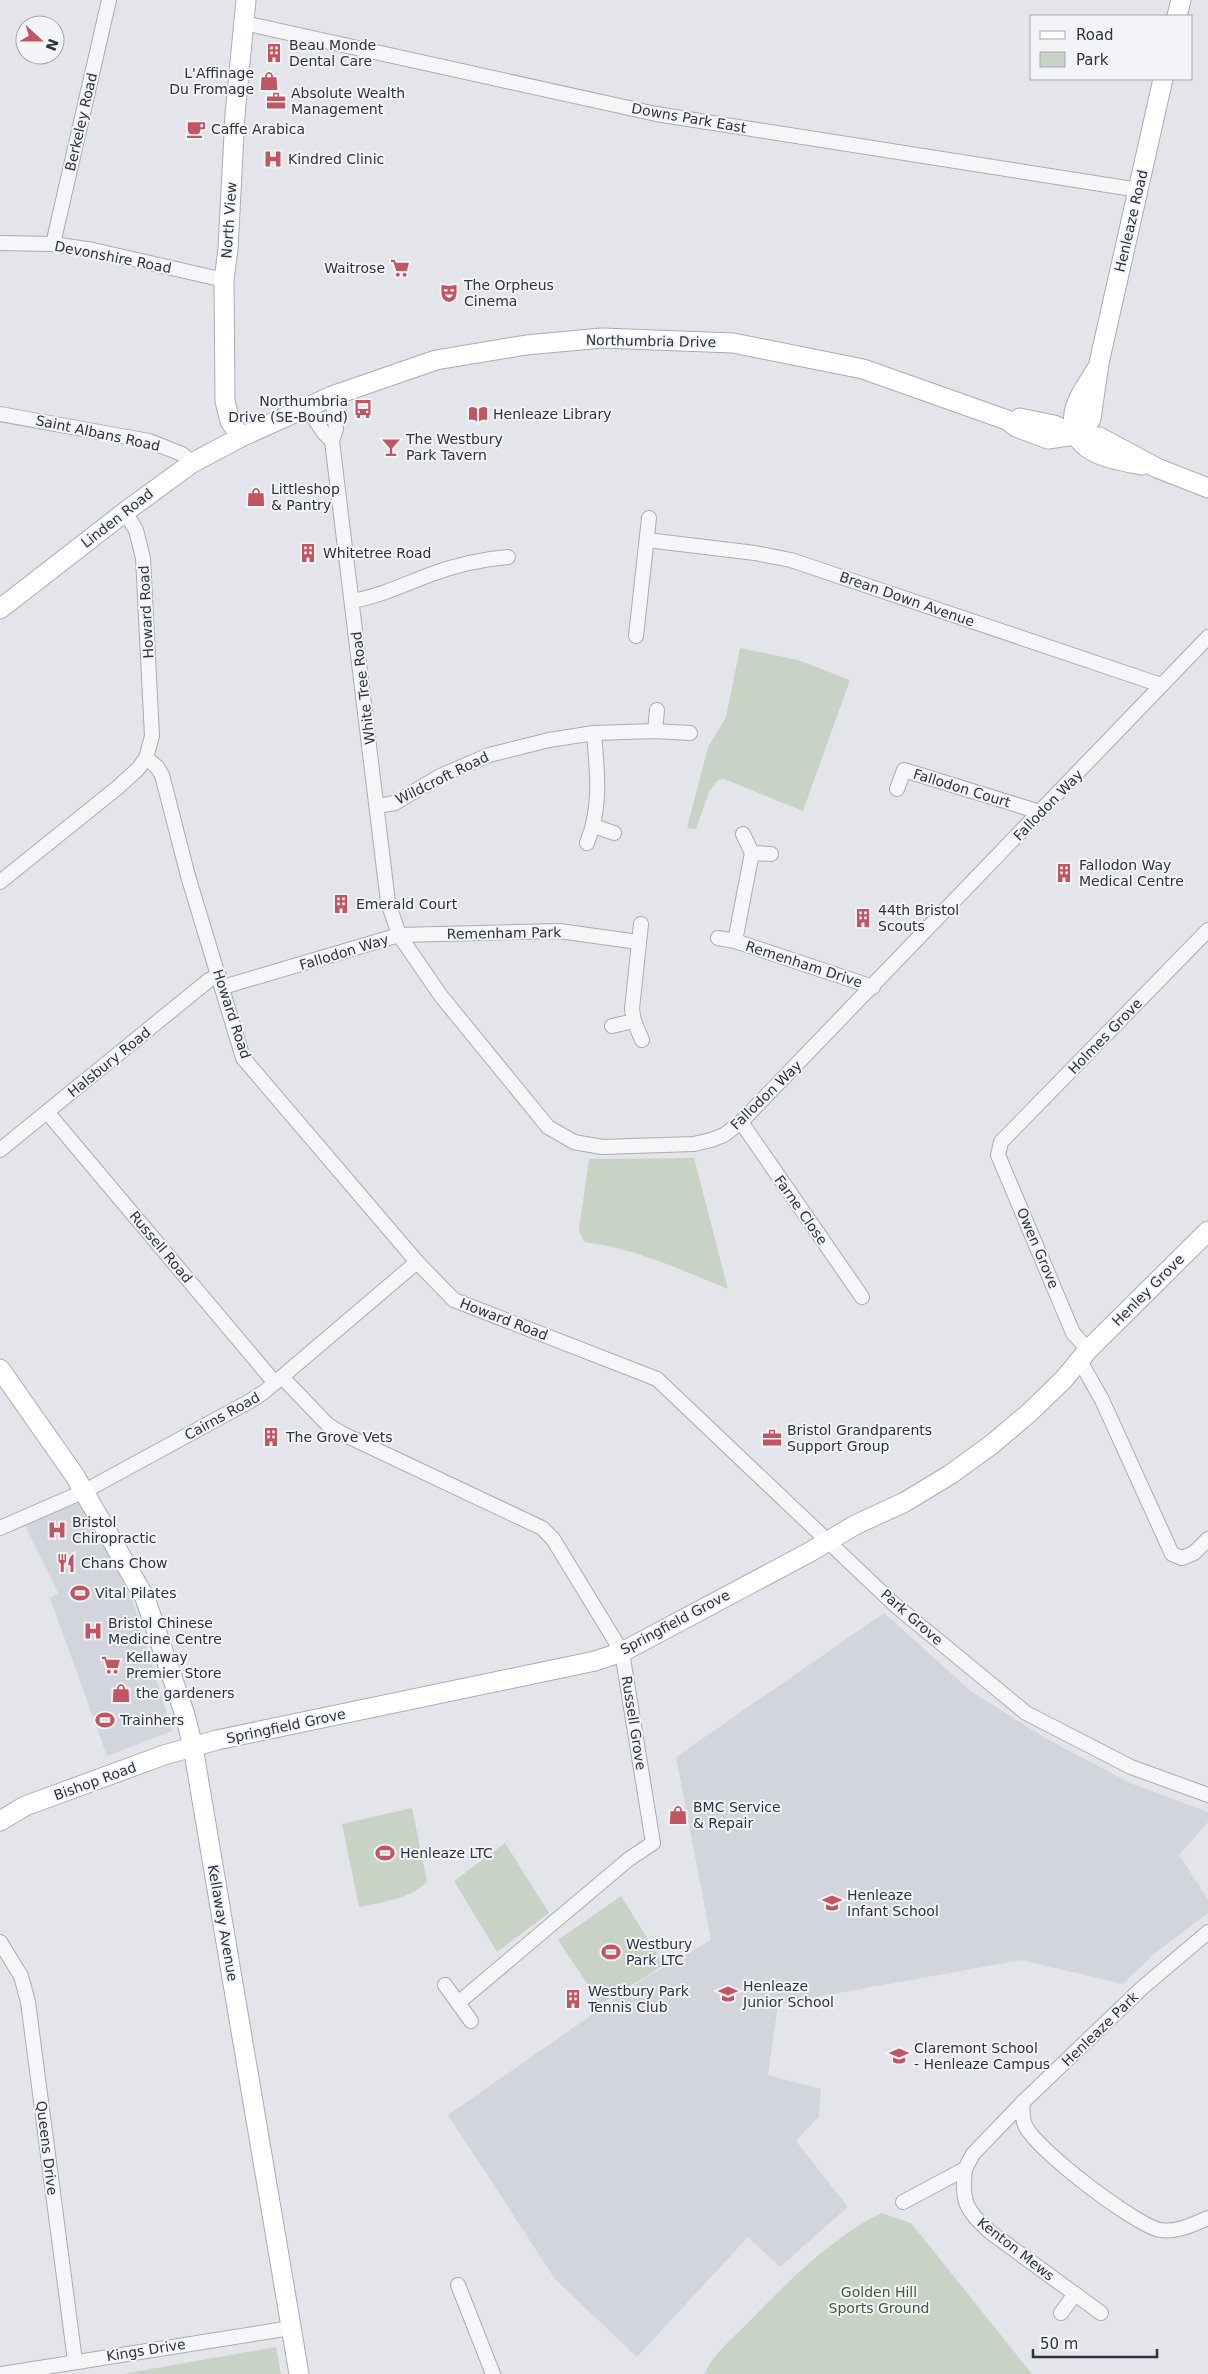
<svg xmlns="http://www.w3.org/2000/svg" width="1208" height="2374" viewBox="0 0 1208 2374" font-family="'DejaVu Sans',sans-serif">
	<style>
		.built { fill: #d2d5db }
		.green { fill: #c8d3c5 }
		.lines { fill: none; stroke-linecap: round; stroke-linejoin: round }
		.street-casing { stroke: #a9acb4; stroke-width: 16 }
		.secondary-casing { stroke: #a9acb4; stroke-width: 21 }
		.street { stroke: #f6f6f8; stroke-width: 14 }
		.secondary { stroke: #fff; stroke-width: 19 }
		.labels { text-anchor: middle; stroke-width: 4; stroke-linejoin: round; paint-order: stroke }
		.poi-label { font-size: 14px; fill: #2d3340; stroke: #f3f4f7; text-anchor: start }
		.street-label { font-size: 14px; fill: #2d3340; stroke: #f3f4f7 }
		.park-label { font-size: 14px; fill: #405a3b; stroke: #f3f4f7 }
	</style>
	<rect width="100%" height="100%" fill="#e3e5ea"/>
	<g class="built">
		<path d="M 80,1493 L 133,1602 L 172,1731 L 107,1756 L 50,1598 L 58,1593 L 23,1521 Z"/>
		<path d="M 884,1613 L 972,1692 L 1045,1738 L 1130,1783 L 1208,1812 L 1208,1822 L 1179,1855 L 1208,1899 L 1208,1913 L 1154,1954 L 1123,1984 L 1021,1960 L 778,2004 L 768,2075 L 821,2089 L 819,2116 L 796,2141 L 848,2207 L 780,2267 L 748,2237 L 637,2357 L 555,2279 L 448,2115 L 643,1979 L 711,1940 L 676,1757 Z"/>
	</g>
	<g class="green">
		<path d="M 740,648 L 798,660 L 850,680 L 803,811 L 724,779 L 718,780 L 709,792 L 696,829 L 687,828 L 708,747 L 726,717 Z"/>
		<path d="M 694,1158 L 728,1289 C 682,1270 634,1248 584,1242 L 579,1230 L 589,1159 Z"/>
		<path d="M 412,1808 L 427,1882 C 410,1899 382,1902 359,1907 L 342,1824 Z"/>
		<path d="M 505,1843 L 549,1913 L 497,1952 L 454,1881 Z"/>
		<path d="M 621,1896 L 664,1965 L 601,2004 L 558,1940 Z"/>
		<path d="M 881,2213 L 911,2223 L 1032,2374 L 704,2374 C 714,2354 730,2340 746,2325 C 786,2283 830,2239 881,2213 Z"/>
		<path d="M 276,2347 L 281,2374 L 122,2374 Z"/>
	</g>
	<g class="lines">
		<g class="street-casing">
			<g id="street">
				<path d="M 244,23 L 656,114 L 1139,190"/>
				<path d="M 0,243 L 53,244 L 93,250 L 224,280"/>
				<path d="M 53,244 L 109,0"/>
				<path d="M 332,396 L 336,429 L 332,441 L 388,902 L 399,935 L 441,996 L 548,1127 L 574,1142 L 602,1147 L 694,1144 L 711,1140 L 724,1135 L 741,1122 L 1208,637"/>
				<path d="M 307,408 L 324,433 L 332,441"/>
				<path d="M 0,414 L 149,441 L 182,454 L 192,463"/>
				<path d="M 647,540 L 755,553 L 791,560 L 1161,685"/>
				<path d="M 352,601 C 380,596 403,585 429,575 C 453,566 482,559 508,557"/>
				<path d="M 636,636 L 649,518"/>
				<path d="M 655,731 L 657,710"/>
				<path d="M 146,758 L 157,767 L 162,775 L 188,876 L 243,1058 L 417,1262 L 454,1300 L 657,1379 L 895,1605 L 1026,1713 L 1131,1767 L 1208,1795"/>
				<path d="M 897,789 L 904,770 L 1040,812"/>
				<path d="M 377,806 L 395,803 L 440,776 L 489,755 L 549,740 L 594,733 L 655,731 L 690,733"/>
				<path d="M 594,826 L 614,833"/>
				<path d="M 743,834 L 752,853 L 771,854"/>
				<path d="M 587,843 C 602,806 597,771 594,733"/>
				<path d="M 0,882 L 117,788 L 138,769 L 146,758 L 152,736 L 143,558 L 136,530 L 125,512"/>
				<path d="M 641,924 L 632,1009 L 634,1021 L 642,1040"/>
				<path d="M 718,938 L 735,941 L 873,987"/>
				<path d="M 735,941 L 752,853"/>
				<path d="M 223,987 L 399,935 L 559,931 L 638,942"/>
				<path d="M 612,1026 L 634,1021"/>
				<path d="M 47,1112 L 275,1383"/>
				<path d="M 741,1122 L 862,1297"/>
				<path d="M 0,1150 L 209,980 L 219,976"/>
				<path d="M 1088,1350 L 1073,1333 L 998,1155 L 1001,1142 L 1208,930"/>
				<path d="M 1080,1361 L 1102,1400 L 1172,1554 L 1182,1558 L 1194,1553 L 1208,1539"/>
				<path d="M 282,1377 L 328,1425 L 343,1434 L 542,1528 L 553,1539 L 622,1652 L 653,1843 L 629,1859 L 458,2003"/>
				<path d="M 0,1528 L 85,1491 L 250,1401 L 264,1392 L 417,1262"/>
				<path d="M 0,1942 L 21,1976 L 28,2002 L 75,2361"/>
				<path d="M 445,1985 L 471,2021"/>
				<path d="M 1023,2102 C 1022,2110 1022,2118 1025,2125 C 1035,2149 1135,2225 1160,2230 C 1176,2233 1194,2224 1208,2218"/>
				<path d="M 965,2169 C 961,2202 966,2210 990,2232 L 1101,2313"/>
				<path d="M 903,2202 L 965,2169 L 973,2154 L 1023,2102 L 1142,1988 L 1208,1932"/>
				<path d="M 458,2285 L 493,2374"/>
				<path d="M 1061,2313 L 1075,2294"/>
				<path d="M 2,2374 L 291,2328"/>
			</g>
		</g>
		<g class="secondary-casing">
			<g id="secondary">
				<path d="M 1177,16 L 1181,0"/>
				<path d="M 1095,371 C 1088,384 1076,399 1074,413 C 1068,454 1112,459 1142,465"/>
				<path d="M 1020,418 L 1054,425 L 1075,435"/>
				<path d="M 1075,435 L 1091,419 L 1099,363 L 1163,79"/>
				<path d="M 241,437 L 230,421 L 225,401 L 224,280 L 228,249 L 235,115 L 246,0"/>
				<path d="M 0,609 L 125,512 L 192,463 L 241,437 L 332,396 L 436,360 L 526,345 L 602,338 L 733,343 L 863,369 L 1007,420 L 1016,427 L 1048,439 L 1075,435 L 1099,437 L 1157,468 L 1208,488"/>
				<path d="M 0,1369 L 75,1476 L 138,1586 L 145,1598 L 185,1715 L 193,1747 L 299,2374"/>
				<path d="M 0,1821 L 25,1806 L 164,1755 L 217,1740 L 595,1661 L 622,1652 L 810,1552 L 855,1525 L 905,1502 L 951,1474 L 991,1445 L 1029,1413 L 1064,1379 L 1088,1350 L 1208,1231"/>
			</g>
		</g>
		<use href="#street" class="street"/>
		<use href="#secondary" class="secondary"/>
	</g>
	<defs>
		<g id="building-bare" transform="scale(1.5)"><path d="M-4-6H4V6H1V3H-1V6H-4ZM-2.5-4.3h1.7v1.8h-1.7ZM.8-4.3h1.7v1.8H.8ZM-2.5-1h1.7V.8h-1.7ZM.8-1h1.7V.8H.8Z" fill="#c15662" stroke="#f3f4f7" stroke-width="2.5" paint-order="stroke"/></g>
		<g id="shop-bare" transform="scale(1.5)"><path d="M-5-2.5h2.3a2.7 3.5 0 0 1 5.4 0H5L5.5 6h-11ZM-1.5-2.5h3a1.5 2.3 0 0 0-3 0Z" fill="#c15662" stroke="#f3f4f7" stroke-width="2.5" paint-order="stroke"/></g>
		<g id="office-bare" transform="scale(1.5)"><path d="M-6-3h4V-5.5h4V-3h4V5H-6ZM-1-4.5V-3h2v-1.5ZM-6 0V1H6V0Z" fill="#c15662" stroke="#f3f4f7" stroke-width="2.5" paint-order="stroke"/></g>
		<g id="cafe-bare" transform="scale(1.5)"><path d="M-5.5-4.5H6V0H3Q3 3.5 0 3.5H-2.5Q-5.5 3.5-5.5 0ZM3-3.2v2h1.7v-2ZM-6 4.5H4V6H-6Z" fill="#c15662" stroke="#f3f4f7" stroke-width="2.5" paint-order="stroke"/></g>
		<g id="hospital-bare" transform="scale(1.5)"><path d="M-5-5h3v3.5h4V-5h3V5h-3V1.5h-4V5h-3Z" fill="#c15662" stroke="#f3f4f7" stroke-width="2.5" paint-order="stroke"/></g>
		<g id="supermarket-bare" transform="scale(1.5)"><path d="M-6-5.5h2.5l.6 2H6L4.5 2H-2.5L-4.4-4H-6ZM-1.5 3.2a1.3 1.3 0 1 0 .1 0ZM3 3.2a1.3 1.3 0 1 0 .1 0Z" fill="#c15662" stroke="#f3f4f7" stroke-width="2.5" paint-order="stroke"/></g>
		<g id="theatre-bare" transform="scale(1.5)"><path d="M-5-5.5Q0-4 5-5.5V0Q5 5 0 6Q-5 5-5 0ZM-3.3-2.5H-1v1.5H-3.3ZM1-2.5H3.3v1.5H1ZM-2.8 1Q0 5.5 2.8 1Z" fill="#c15662" stroke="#f3f4f7" stroke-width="2.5" paint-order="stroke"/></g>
		<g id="bus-bare" transform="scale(1.5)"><path d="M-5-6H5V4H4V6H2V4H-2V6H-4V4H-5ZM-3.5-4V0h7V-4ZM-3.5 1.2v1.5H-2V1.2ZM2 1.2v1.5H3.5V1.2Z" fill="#c15662" stroke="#f3f4f7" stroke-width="2.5" paint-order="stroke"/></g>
		<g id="library-bare" transform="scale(1.5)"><path d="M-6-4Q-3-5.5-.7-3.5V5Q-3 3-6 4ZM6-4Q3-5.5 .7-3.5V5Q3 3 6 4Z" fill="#c15662" stroke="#f3f4f7" stroke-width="2.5" paint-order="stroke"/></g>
		<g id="bar-bare" transform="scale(1.5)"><path d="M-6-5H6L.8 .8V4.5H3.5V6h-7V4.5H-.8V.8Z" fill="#c15662" stroke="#f3f4f7" stroke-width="2.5" paint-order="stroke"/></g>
		<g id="restaurant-bare" transform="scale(1.5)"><path d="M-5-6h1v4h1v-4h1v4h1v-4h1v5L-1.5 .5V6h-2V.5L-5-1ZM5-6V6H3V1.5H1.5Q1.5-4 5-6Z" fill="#c15662" stroke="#f3f4f7" stroke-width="2.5" paint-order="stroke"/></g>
		<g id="stadium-bare" transform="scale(1.5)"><path d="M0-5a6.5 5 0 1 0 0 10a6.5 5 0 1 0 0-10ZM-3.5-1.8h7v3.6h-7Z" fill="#c15662" stroke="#f3f4f7" stroke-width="2.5" paint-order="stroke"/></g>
		<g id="school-bare" transform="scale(1.5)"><path d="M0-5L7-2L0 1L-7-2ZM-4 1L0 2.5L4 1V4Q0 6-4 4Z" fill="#c15662" stroke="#f3f4f7" stroke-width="2.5" paint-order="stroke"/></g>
	</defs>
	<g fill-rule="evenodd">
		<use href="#building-bare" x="274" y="53"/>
		<use href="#shop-bare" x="269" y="81"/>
		<use href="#office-bare" x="276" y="101"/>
		<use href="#cafe-bare" x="196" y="129"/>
		<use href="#hospital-bare" x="273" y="159"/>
		<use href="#supermarket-bare" x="400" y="268"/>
		<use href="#theatre-bare" x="449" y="293"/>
		<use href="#bus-bare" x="363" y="409"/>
		<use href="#library-bare" x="478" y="414"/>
		<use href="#bar-bare" x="391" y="447"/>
		<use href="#shop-bare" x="256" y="497"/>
		<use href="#building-bare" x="308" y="553"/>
		<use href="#building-bare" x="1064" y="873"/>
		<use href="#building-bare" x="341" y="904"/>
		<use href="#building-bare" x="863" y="918"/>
		<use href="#building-bare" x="271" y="1437"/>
		<use href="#office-bare" x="772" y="1438"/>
		<use href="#hospital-bare" x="57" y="1530"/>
		<use href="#restaurant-bare" x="66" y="1563"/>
		<use href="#stadium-bare" x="80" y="1593"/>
		<use href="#hospital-bare" x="93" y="1631"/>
		<use href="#supermarket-bare" x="111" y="1665"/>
		<use href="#shop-bare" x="121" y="1693"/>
		<use href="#stadium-bare" x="105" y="1720"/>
		<use href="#shop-bare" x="678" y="1815"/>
		<use href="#stadium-bare" x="385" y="1853"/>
		<use href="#school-bare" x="832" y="1903"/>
		<use href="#stadium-bare" x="611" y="1952"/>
		<use href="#school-bare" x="728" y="1994"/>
		<use href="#building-bare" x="573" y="1999"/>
		<use href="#school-bare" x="899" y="2056"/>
	</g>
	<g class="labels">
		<g class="poi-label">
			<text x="289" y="50">Beau Monde<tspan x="289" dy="16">Dental Care</tspan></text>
			<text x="254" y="78" text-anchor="end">L'Affinage<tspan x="254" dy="16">Du Fromage</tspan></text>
			<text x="291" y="98">Absolute Wealth<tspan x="291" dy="16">Management</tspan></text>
			<text x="211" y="134">Caffe Arabica</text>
			<text x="288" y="164">Kindred Clinic</text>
			<text x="385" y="273" text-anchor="end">Waitrose</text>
			<text x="464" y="290">The Orpheus<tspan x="464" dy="16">Cinema</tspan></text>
			<text x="348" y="406" text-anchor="end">Northumbria<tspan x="348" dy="16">Drive (SE-Bound)</tspan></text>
			<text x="493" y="419">Henleaze Library</text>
			<text x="406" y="444">The Westbury<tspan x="406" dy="16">Park Tavern</tspan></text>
			<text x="271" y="494">Littleshop<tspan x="271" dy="16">&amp; Pantry</tspan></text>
			<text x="323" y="558">Whitetree Road</text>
			<text x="1079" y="870">Fallodon Way<tspan x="1079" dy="16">Medical Centre</tspan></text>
			<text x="356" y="909">Emerald Court</text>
			<text x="878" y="915">44th Bristol<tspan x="878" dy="16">Scouts</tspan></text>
			<text x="787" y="1435">Bristol Grandparents<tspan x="787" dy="16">Support Group</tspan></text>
			<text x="286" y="1442">The Grove Vets</text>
			<text x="72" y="1527">Bristol<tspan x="72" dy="16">Chiropractic</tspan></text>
			<text x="81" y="1568">Chans Chow</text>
			<text x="95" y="1598">Vital Pilates</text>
			<text x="108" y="1628">Bristol Chinese<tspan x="108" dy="16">Medicine Centre</tspan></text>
			<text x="126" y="1662">Kellaway<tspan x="126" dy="16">Premier Store</tspan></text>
			<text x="136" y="1698">the gardeners</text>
			<text x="120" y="1725">Trainhers</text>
			<text x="693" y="1812">BMC Service<tspan x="693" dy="16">&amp; Repair</tspan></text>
			<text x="400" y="1858">Henleaze LTC</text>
			<text x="847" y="1900">Henleaze<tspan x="847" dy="16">Infant School</tspan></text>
			<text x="626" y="1949">Westbury<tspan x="626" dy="16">Park LTC</tspan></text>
			<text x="743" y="1991">Henleaze<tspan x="743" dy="16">Junior School</tspan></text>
			<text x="588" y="1996">Westbury Park<tspan x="588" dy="16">Tennis Club</tspan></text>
			<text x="914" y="2053">Claremont School<tspan x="914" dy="16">- Henleaze Campus</tspan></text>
		</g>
		<g class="street-label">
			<text transform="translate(689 118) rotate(10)" y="5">Downs Park East</text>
			<text transform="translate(81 122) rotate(-77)" y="5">Berkeley Road</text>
			<text transform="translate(229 220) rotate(-86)" y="5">North View</text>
			<text transform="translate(1131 221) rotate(-77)" y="5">Henleaze Road</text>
			<text transform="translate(113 257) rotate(11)" y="5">Devonshire Road</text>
			<text transform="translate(651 341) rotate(1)" y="5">Northumbria Drive</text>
			<text transform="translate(98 433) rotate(12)" y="5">Saint Albans Road</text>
			<text transform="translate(117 518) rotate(-38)" y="5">Linden Road</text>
			<text transform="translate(907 599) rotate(19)" y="5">Brean Down Avenue</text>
			<text transform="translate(146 612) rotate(-93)" y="5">Howard Road</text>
			<text transform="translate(363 688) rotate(-97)" y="5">White Tree Road</text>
			<text transform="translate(442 778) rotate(-26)" y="5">Wildcroft Road</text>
			<text transform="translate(962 788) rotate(17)" y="5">Fallodon Court</text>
			<text transform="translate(1048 805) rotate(-46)" y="5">Fallodon Way</text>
			<text transform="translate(504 933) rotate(-1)" y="5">Remenham Park</text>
			<text transform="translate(344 952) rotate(-17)" y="5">Fallodon Way</text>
			<text transform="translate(804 964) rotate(18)" y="5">Remenham Drive</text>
			<text transform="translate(232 1014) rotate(72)" y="5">Howard Road</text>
			<text transform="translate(1105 1036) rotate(-46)" y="5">Holmes Grove</text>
			<text transform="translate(109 1062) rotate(-39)" y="5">Halsbury Road</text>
			<text transform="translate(766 1095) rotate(-44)" y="5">Fallodon Way</text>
			<text transform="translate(801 1210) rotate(55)" y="5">Farne Close</text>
			<text transform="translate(161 1247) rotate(50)" y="5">Russell Road</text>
			<text transform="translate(1038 1248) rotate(67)" y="5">Owen Grove</text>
			<text transform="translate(1148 1290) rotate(-45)" y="5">Henley Grove</text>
			<text transform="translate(504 1319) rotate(21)" y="5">Howard Road</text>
			<text transform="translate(222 1416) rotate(-29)" y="5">Cairns Road</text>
			<text transform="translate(912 1617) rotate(41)" y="5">Park Grove</text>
			<text transform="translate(675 1622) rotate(-28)" y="5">Springfield Grove</text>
			<text transform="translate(634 1723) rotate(81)" y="5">Russell Grove</text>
			<text transform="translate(286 1726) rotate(-12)" y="5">Springfield Grove</text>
			<text transform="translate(95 1781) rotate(-20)" y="5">Bishop Road</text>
			<text transform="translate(223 1923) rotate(80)" y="5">Kellaway Avenue</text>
			<text transform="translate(1100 2029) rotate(-44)" y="5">Henleaze Park</text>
			<text transform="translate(47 2148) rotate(83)" y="5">Queens Drive</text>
			<text transform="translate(1016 2249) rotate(38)" y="5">Kenton Mews</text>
			<text transform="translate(146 2350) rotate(-9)" y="5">Kings Drive</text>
		</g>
		<g class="park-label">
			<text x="879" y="2297">Golden Hill<tspan x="879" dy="16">Sports Ground</tspan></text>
		</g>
	</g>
	<rect x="1030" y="15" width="162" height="65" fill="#f3f4f7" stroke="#a4a7ae"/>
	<rect x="1040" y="31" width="25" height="8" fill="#ffffff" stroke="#a4a7ae"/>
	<text x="1076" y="40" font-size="15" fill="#2d3340">Road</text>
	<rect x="1040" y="52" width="25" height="15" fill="#c8d3c5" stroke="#a4a7ae"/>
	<text x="1076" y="65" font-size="15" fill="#2d3340">Park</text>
	<g transform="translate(40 40) rotate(111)"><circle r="24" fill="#f3f4f7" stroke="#a4a7ae"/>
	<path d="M0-4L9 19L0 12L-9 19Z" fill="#c15662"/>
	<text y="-8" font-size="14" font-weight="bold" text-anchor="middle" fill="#2d3340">N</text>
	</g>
	<path d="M1033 2349v8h124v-8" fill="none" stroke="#2d3340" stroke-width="2.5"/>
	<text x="1040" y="2349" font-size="15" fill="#2d3340" stroke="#f3f4f7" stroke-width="4" paint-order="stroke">50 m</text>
</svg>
